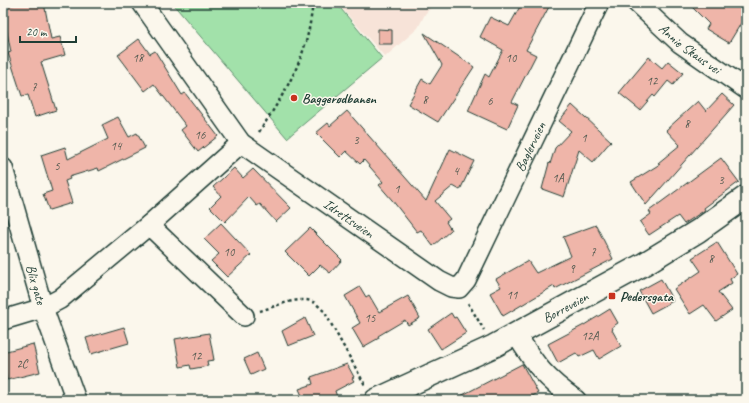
<svg xmlns="http://www.w3.org/2000/svg" width="749" height="403" viewBox="0 0 749 403" font-family="Caveat,sans-serif">
	<style>
		.built { fill: #f7e3d8 }
		.green { fill: #a2e1aa; stroke: #608f6f }
		.building { fill: #efb5a9; stroke: #1f3d34 }
		.lines { fill: none; stroke-linecap: round; stroke-linejoin: round }
		.minor-casing { stroke: #1f3d34; stroke-width: 22 }
		.major-casing { stroke: #1f3d34; stroke-width: 25 }
		.path { stroke: #1f3d34; stroke-width: 2.5; stroke-dasharray: 3 3; stroke-linecap: butt }
		.minor { stroke: #fbf7ec; stroke-width: 19 }
		.major { stroke: #fbf7ec; stroke-width: 22 }
		.poi-dot { fill: #c8321e; stroke: #fbf7ec; stroke-width: 1.5 }
		.labels { text-anchor: middle; stroke-width: 3; stroke-linejoin: round; paint-order: stroke }
		.number-label { font-size: 12px; fill: #535b51 }
		.street-label { font-size: 14px; fill: #1f3d34; stroke: #fbf7ec }
		.poi-label { font-size: 14px; font-weight: bold; fill: #1f3d34; stroke: #fbf7ec; text-anchor: start }
	</style>
	<rect width="100%" height="100%" fill="#fbf7ec"/>
	<filter id="ink" filterUnits="userSpaceOnUse"><feTurbulence type="fractalNoise" baseFrequency=".025" numOctaves="2"/><feDisplacementMap in="SourceGraphic" scale="8" xChannelSelector="R" yChannelSelector="G"/><feConvolveMatrix kernelMatrix="1 2 1 2 8 2 1 2 1" color-interpolation-filters="sRGB"/></filter>
	<g filter="url(#ink)">
		<path class="built" d="M 337,3 L 435,3 L 425,14 L 418,28 L 385,57 Z"/>
		<path class="green" d="M 172,3 L 336,3 L 382,58 L 287,138 Z"/>
		<g class="building">
			<path d="M 22,3 L 44,3 L 51,39 L 60,37 L 65,55 L 41,62 L 56,110 L 35,117 L 28,95 L 22,96 L 8,53 L 11,52 L 3,13 L 3,7 Z"/>
			<path d="M 522,3 L 551,3 L 526,50 L 536,55 L 512,102 L 518,105 L 507,129 L 468,111 L 485,74 L 489,77 L 503,50 L 480,37 L 490,17 L 509,26 Z"/>
			<path d="M 688,3 L 746,3 L 746,15 L 729,43 L 706,29 L 709,24 Z"/>
			<path d="M 378,29 L 392,30 L 392,44 L 378,44 Z"/>
			<path d="M 424,33 L 474,67 L 438,122 L 408,104 L 422,79 L 430,84 L 442,65 Z"/>
			<path d="M 139,39 L 150,54 L 155,51 L 182,95 L 185,93 L 218,136 L 198,152 L 181,130 L 186,126 L 154,84 L 145,91 L 118,55 Z"/>
			<path d="M 649,57 L 662,68 L 668,61 L 683,73 L 673,85 L 668,81 L 655,97 L 653,95 L 640,110 L 619,93 Z"/>
			<path d="M 722,94 L 734,105 L 646,205 L 631,182 L 660,164 L 658,163 L 680,145 L 666,130 L 698,101 L 706,111 Z"/>
			<path d="M 572,105 L 611,141 L 593,162 L 579,150 L 564,197 L 542,189 L 549,163 L 550,164 L 555,148 L 571,131 L 559,121 Z"/>
			<path d="M 347,111 L 426,201 L 450,149 L 474,161 L 460,190 L 453,186 L 435,201 L 450,219 L 446,222 L 451,230 L 433,246 L 421,230 L 417,232 L 392,200 L 379,185 L 383,182 L 364,160 L 360,164 L 346,151 L 340,157 L 316,133 L 328,123 L 330,126 Z"/>
			<path d="M 118,117 L 129,137 L 137,133 L 145,148 L 99,171 L 98,168 L 69,177 L 70,179 L 65,181 L 72,203 L 49,210 L 43,194 L 52,191 L 41,155 L 65,147 L 68,159 L 108,139 L 102,125 Z"/>
			<path d="M 721,158 L 739,182 L 704,208 L 705,210 L 684,224 L 678,216 L 649,235 L 640,222 L 651,214 L 649,211 Z"/>
			<path d="M 234,168 L 243,178 L 253,169 L 291,208 L 276,222 L 260,204 L 257,206 L 249,197 L 225,222 L 210,207 L 221,196 L 213,187 Z"/>
			<path d="M 221,223 L 251,255 L 227,277 L 211,261 L 219,254 L 204,239 Z"/>
			<path d="M 596,225 L 613,259 L 555,289 L 554,286 L 503,316 L 490,293 L 501,287 L 496,279 L 528,261 L 536,273 L 571,256 L 563,237 Z"/>
			<path d="M 310,228 L 342,260 L 330,273 L 320,265 L 309,276 L 285,252 Z"/>
			<path d="M 717,242 L 737,274 L 730,279 L 732,283 L 718,292 L 732,310 L 716,321 L 704,305 L 690,314 L 674,289 L 701,271 L 692,258 Z"/>
			<path d="M 661,279 L 673,301 L 651,313 L 639,291 Z"/>
			<path d="M 360,287 L 366,297 L 369,295 L 379,312 L 408,296 L 420,318 L 408,325 L 405,320 L 378,336 L 379,338 L 363,347 L 352,328 L 360,323 L 345,296 Z"/>
			<path d="M 610,309 L 618,323 L 612,327 L 613,329 L 612,330 L 621,346 L 599,359 L 594,350 L 579,357 L 576,353 L 558,363 L 548,344 L 584,325 Z"/>
			<path d="M 451,313 L 454,318 L 456,317 L 466,333 L 441,349 L 428,329 Z"/>
			<path d="M 305,318 L 313,336 L 288,346 L 282,331 Z"/>
			<path d="M 124,327 L 129,343 L 91,354 L 86,338 Z"/>
			<path d="M 209,333 L 214,360 L 207,361 L 208,366 L 191,369 L 190,365 L 180,367 L 175,339 Z"/>
			<path d="M 33,344 L 40,372 L 7,380 L 3,364 L 3,352 Z"/>
			<path d="M 257,353 L 264,369 L 251,375 L 244,359 Z"/>
			<path d="M 347,364 L 354,377 L 352,378 L 354,381 L 335,391 L 338,400 L 304,400 L 299,389 L 313,384 L 311,377 Z"/>
			<path d="M 522,364 L 538,393 L 525,400 L 453,400 Z"/>
		</g>
		<g class="lines">
			<g class="minor-casing">
				<g id="minor">
					<path id="s1" d="M 142,3 L 241,143 L 439,281 L 451,287 L 459,288 L 466,280 L 599,3"/>
					<path id="s2" d="M 637,3 L 680,43 L 746,89"/>
					<path id="s3" d="M 3,168 L 43,308 L 76,400"/>
					<path d="M 149,225 L 244,316"/>
					<path d="M 3,320 L 43,308 L 60,299 L 149,225 L 241,143"/>
					<path d="M 516,334 C 535,365 546,379 576,400"/>
				</g>
			</g>
			<g class="major-casing">
				<g id="major">
					<path id="s4" d="M 376,400 L 494,346 L 644,264 L 698,231 L 746,197"/>
				</g>
			</g>
			<g class="path">
				<path d="M 259,132 C 275,108 295,77 304,48 C 309,33 311,18 313,3"/>
				<path d="M 468,303 L 484,330"/>
				<path d="M 260,311 C 274,307 301,294 315,303 C 318,305 321,309 324,311 L 365,385"/>
			</g>
			<use href="#minor" class="minor"/>
			<use href="#major" class="major"/>
		</g>
	</g>
	<g class="poi-dot">
		<circle cx="294" cy="98" r="4"/>
		<rect x="608" y="292" width="8" height="8" rx="2"/>
	</g>
	<g class="labels">
		<g class="number-label">
			<text x="138" y="62">18</text>
			<text x="511" y="62">10</text>
			<text x="652" y="85">12</text>
			<text x="34" y="91">7</text>
			<text x="425" y="104">8</text>
			<text x="490" y="105">6</text>
			<text x="687" y="128">8</text>
			<text x="200" y="139">16</text>
			<text x="584" y="142">1</text>
			<text x="356" y="144">3</text>
			<text x="116" y="150">14</text>
			<text x="57" y="170">5</text>
			<text x="456" y="175">4</text>
			<text x="558" y="182">1A</text>
			<text x="721" y="184">3</text>
			<text x="397" y="193">1</text>
			<text x="229" y="256">10</text>
			<text x="593" y="256">7</text>
			<text x="711" y="263">8</text>
			<text x="572" y="273">9</text>
			<text x="512" y="299">11</text>
			<text x="370" y="322">15</text>
			<text x="590" y="340">12A</text>
			<text x="196" y="360">12</text>
			<text x="22" y="368">2C</text>
		</g>
		<g class="street-label">
			<text dy="5" stroke="none"><textPath href="#s2" startOffset="70">Annie Skaus vei</textPath></text>
			<text dy="5" stroke="none"><textPath href="#s1" startOffset="593">Baglerveien</textPath></text>
			<text dy="5" stroke="none"><textPath href="#s1" startOffset="303">Idrettsveien</textPath></text>
			<text dy="5" stroke="none"><textPath href="#s3" startOffset="121">Blix gate</textPath></text>
			<text dy="5" stroke="none"><textPath href="#s4" startOffset="211">Borreveien</textPath></text>
		</g>
		<g class="poi-label">
			<text x="302" y="103">Baggerødbanen</text>
			<text x="620" y="301">Pedersgata</text>
		</g>
	</g>
	<rect width="749" height="403" fill="none" stroke="#fbf7ec" stroke-width="16"/>
	<rect x="8" y="8" width="733" height="387" fill="none" stroke="#1f3d34" stroke-width="1.5" filter="url(#ink)"/>
	<path d="M20 36v6h56v-6" fill="none" stroke="#1f3d34" stroke-width="2"/>
	<text x="26" y="36" font-size="12" fill="#1f3d34" stroke="#fbf7ec" stroke-width="3" paint-order="stroke">20 m</text>
</svg>
